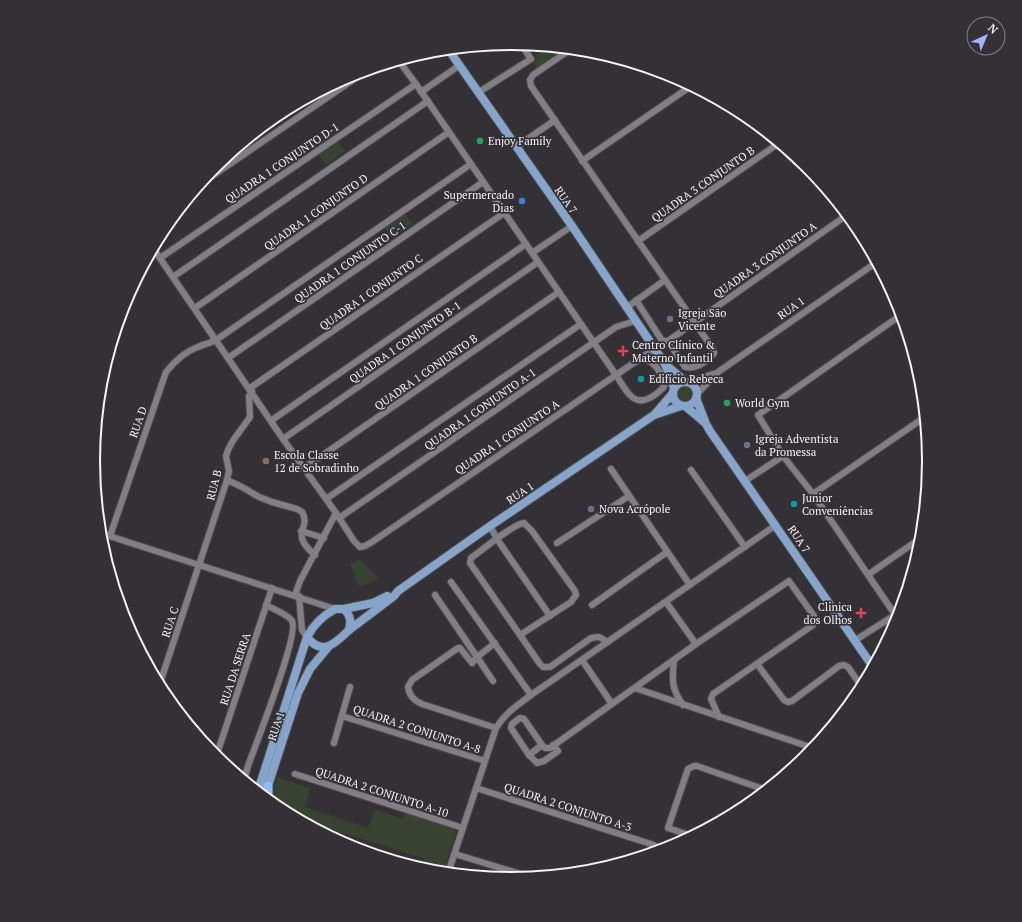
<svg xmlns="http://www.w3.org/2000/svg" width="1022" height="922" viewBox="0 0 1022 922" font-family="'PT Serif',serif">
	<style>
		.green { fill: #374230 }
		.lines { fill: none; stroke-linecap: round; stroke-linejoin: round }
		.minor-casing { stroke: #4f4d50; stroke-width: 8 }
		.major-casing { stroke: #4f4d50; stroke-width: 10 }
		.highway-casing { stroke: #4f4d50; stroke-width: 11 }
		.minor { stroke: #817f83; stroke-width: 6 }
		.major { stroke: #87a5cb; stroke-width: 8 }
		.highway { stroke: #8bbffb; stroke-width: 9 }
		.leisure-dot { fill: #2e9e5b; stroke: #333135; stroke-width: 1.5 }
		.shop-dot { fill: #3f7fe0; stroke: #333135; stroke-width: 1.5 }
		.worship-dot { fill: #6b7280; stroke: #333135; stroke-width: 1.5 }
		.health-dot { fill: #e0444e; stroke: #333135; stroke-width: 1.5 }
		.culture-dot { fill: #0f9aa8; stroke: #333135; stroke-width: 1.5 }
		.education-dot { fill: #8d6e63; stroke: #333135; stroke-width: 1.5 }
		.labels { text-anchor: middle; stroke-width: 3.5; stroke-linejoin: round; paint-order: stroke }
		.poi-label { font-size: 11px; fill: #f5f3f6; stroke: #333135; text-anchor: start }
		.street-label { font-size: 11px; fill: #f5f3f6; stroke: #333135 }
		.rim { fill: none; stroke: #f5f3f6; stroke-width: 2 }
	</style>
	<rect width="100%" height="100%" fill="#333135"/>
	<g class="green">
		<path d="M 541,46 L 568,49 L 537,69 L 531,59 L 541,50 Z"/>
		<path d="M 337,141 L 345,151 L 326,165 L 318,154 Z"/>
		<path d="M 404,212 L 413,224 L 392,238 L 384,227 Z"/>
		<circle cx="685" cy="394" r="10"/>
		<path d="M 360,559 L 379,579 L 359,587 L 350,564 Z"/>
		<path d="M 277,777 L 310,788 L 305,807 L 368,828 L 375,809 L 402,819 L 404,812 L 454,829 L 456,833 L 443,872 L 422,869 L 425,859 L 296,818 L 279,808 L 272,803 Z"/>
	</g>
	<g class="lines">
		<g class="minor-casing">
			<g id="minor">
				<path d="M 571,49 L 533,75 L 530,80 L 531,86 L 713,349 L 714,353 C 708,361 695,370 685,367 L 668,341"/>
				<path d="M 398,60 L 416,84 L 616,375 C 621,382 625,391 631,396 C 642,407 656,395 664,387 C 663,377 659,368 651,362 C 647,360 646,360 644,356"/>
				<path d="M 421,92 L 460,65"/>
				<path d="M 479,92 L 531,59 L 521,44"/>
				<path d="M 516,147 L 555,120"/>
				<path d="M 582,161 L 691,86"/>
				<path d="M 199,185 L 369,69"/>
				<path d="M 638,241 L 779,143"/>
				<path d="M 153,248 L 283,439 L 336,513 L 354,541 L 360,547 L 365,546 L 372,542 L 654,349"/>
				<path d="M 532,253 L 572,226"/>
				<path d="M 160,258 L 416,84"/>
				<path d="M 173,277 L 428,101"/>
				<path d="M 636,300 L 661,339 L 663,341 L 668,341 L 847,215"/>
				<path d="M 195,308 L 449,132"/>
				<path d="M 626,308 L 665,280"/>
				<path d="M 228,358 L 483,182"/>
				<path d="M 689,382 L 716,373"/>
				<path d="M 250,388 L 504,213"/>
				<path d="M 697,394 L 718,372 L 877,262"/>
				<path d="M 272,420 L 526,244"/>
				<path d="M 283,439 L 538,262"/>
				<path d="M 304,468 L 559,292"/>
				<path d="M 611,469 L 690,585"/>
				<path d="M 691,470 L 745,547"/>
				<path d="M 227,480 L 242,487 L 259,497 L 272,502 L 297,509 L 302,512 C 312,529 288,532 315,555"/>
				<path d="M 745,481 L 783,456"/>
				<path d="M 813,494 L 925,417"/>
				<path d="M 326,499 L 581,324"/>
				<path d="M 339,518 L 616,327 L 635,321"/>
				<path d="M 490,526 L 497,539 L 550,616"/>
				<path d="M 301,531 L 324,538"/>
				<path d="M 100,533 L 335,609"/>
				<path d="M 110,536 L 166,372 C 174,362 186,351 198,347 C 204,344 211,343 216,340 L 471,164"/>
				<path d="M 557,543 L 629,496"/>
				<path d="M 869,574 L 921,538"/>
				<path d="M 451,582 L 531,695"/>
				<path d="M 295,595 L 300,581 L 336,513"/>
				<path d="M 435,595 L 477,657 L 495,643"/>
				<path d="M 299,596 L 302,630 L 307,637"/>
				<path d="M 666,602 L 696,644"/>
				<path d="M 592,605 L 667,552"/>
				<path d="M 898,619 L 813,494 L 783,456 L 758,415 L 901,315"/>
				<path d="M 520,635 L 571,602 L 576,595 L 575,591 L 532,531 L 524,523 C 513,524 481,551 471,558 L 470,563 L 540,664 L 543,667 L 550,667 L 591,638 L 599,637 L 608,642"/>
				<path d="M 854,641 L 895,615"/>
				<path d="M 582,660 L 612,704"/>
				<path d="M 674,660 C 672,680 671,688 683,705"/>
				<path d="M 757,664 L 784,700 L 788,702 L 792,701 L 839,666 L 844,665 L 848,667 L 862,687"/>
				<path d="M 493,681 L 477,657 L 472,663 L 460,648 L 458,648 L 412,680 L 408,687 C 409,696 415,701 422,704 L 496,728"/>
				<path d="M 159,686 L 227,480 L 229,471 L 226,456 L 228,450 L 232,442 L 250,417 L 249,396 L 252,391"/>
				<path d="M 635,688 L 813,748"/>
				<path d="M 342,716 L 485,761"/>
				<path d="M 334,743 L 350,687"/>
				<path d="M 542,745 L 529,755 L 537,763 L 544,761 L 558,751 L 553,745"/>
				<path d="M 529,755 L 511,728 L 512,724 L 520,718 L 524,719 L 542,745 L 545,748 L 550,748 L 696,644 L 789,581 L 814,616 L 815,620 L 813,625 L 713,694 L 711,699 L 719,717"/>
				<path d="M 216,757 L 272,588"/>
				<path d="M 295,774 L 463,828"/>
				<path d="M 244,780 L 248,766 C 255,746 300,633 292,621 C 289,615 273,609 266,605"/>
				<path d="M 476,788 L 654,845"/>
				<path d="M 308,824 L 309,823"/>
				<path d="M 692,836 L 668,828 L 688,769 L 694,766 L 697,766 L 766,790"/>
				<path d="M 455,854 L 530,877"/>
				<path d="M 448,873 L 496,728 C 505,713 518,705 531,695 L 776,525"/>
			</g>
		</g>
		<g class="major-casing">
			<g id="major">
				<path d="M 448,49 L 572,226 L 665,364 L 674,388"/>
				<path d="M 665,364 L 686,382"/>
				<circle cx="685" cy="394" r="12"/>
				<path d="M 696,398 L 706,424 L 710,431 L 873,667"/>
				<path d="M 685,406 L 704,422"/>
				<path d="M 655,414 L 673,393"/>
				<path d="M 335,609 L 344,609 C 351,616 351,621 349,630 C 336,643 322,657 307,637 C 314,624 322,616 335,609 Z"/>
				<path d="M 344,609 L 373,603 L 387,596"/>
				<path d="M 349,630 L 394,596 L 398,591 L 490,526 L 654,415 L 681,406"/>
				<path d="M 258,791 L 307,637"/>
				<path d="M 266,792 L 298,693 L 310,669 L 329,646"/>
			</g>
		</g>
		<g class="highway-casing">
			<path id="highway" d="M 268,786 L 268,799"/>
		</g>
		<use href="#minor" class="minor"/>
		<use href="#major" class="major"/>
		<use href="#highway" class="highway"/>
	</g>
	<g class="leisure-dot">
		<circle cx="480" cy="141" r="4"/>
		<circle cx="727" cy="403" r="4"/>
	</g>
	<circle class="shop-dot" cx="522" cy="201" r="4"/>
	<g class="worship-dot">
		<circle cx="670" cy="319" r="4"/>
		<circle cx="747" cy="445" r="4"/>
		<circle cx="591" cy="509" r="4"/>
	</g>
	<g class="health-dot">
		<path d="M621 345h4v4h4v4h-4v4h-4v-4h-4v-4h4z"/>
		<path d="M859 607h4v4h4v4h-4v4h-4v-4h-4v-4h4z"/>
	</g>
	<g class="culture-dot">
		<circle cx="641" cy="379" r="4"/>
		<circle cx="794" cy="504" r="4"/>
	</g>
	<circle class="education-dot" cx="266" cy="461" r="4"/>
	<g class="labels">
		<g class="poi-label">
			<text x="488" y="145">Enjoy Family</text>
			<text x="514" y="199" text-anchor="end">Supermercado<tspan x="514" dy="13">Dias</tspan></text>
			<text x="678" y="317">Igreja São<tspan x="678" dy="13">Vicente</tspan></text>
			<text x="632" y="349">Centro Clínico &amp;<tspan x="632" dy="13">Materno Infantil</tspan></text>
			<text x="649" y="383">Edifício Rebeca</text>
			<text x="735" y="407">World Gym</text>
			<text x="755" y="443">Igreja Adventista<tspan x="755" dy="13">da Promessa</tspan></text>
			<text x="274" y="459">Escola Classe<tspan x="274" dy="13">12 de Sobradinho</tspan></text>
			<text x="802" y="502">Junior<tspan x="802" dy="13">Conveniências</tspan></text>
			<text x="599" y="513">Nova Acrópole</text>
			<text x="852" y="611" text-anchor="end">Clinica<tspan x="852" dy="13">dos Olhos</tspan></text>
		</g>
		<g class="street-label">
			<text transform="translate(282 163) rotate(-34)" y="4">QUADRA 1 CONJUNTO D-1</text>
			<text transform="translate(703 184) rotate(-35)" y="4">QUADRA 3 CONJUNTO B</text>
			<text transform="translate(566 200) rotate(55)" y="4">RUA 7</text>
			<text transform="translate(316 212) rotate(-35)" y="4">QUADRA 1 CONJUNTO D</text>
			<text transform="translate(765 260) rotate(-35)" y="4">QUADRA 3 CONJUNTO A</text>
			<text transform="translate(350 262) rotate(-35)" y="4">QUADRA 1 CONJUNTO C-1</text>
			<text transform="translate(371 292) rotate(-35)" y="4">QUADRA 1 CONJUNTO C</text>
			<text transform="translate(791 308) rotate(-35)" y="4">RUA 1</text>
			<text transform="translate(405 342) rotate(-35)" y="4">QUADRA 1 CONJUNTO B-1</text>
			<text transform="translate(426 372) rotate(-35)" y="4">QUADRA 1 CONJUNTO B</text>
			<text transform="translate(480 409) rotate(-35)" y="4">QUADRA 1 CONJUNTO A-1</text>
			<text transform="translate(138 422) rotate(-71)" y="4">RUA D</text>
			<text transform="translate(507 437) rotate(-34)" y="4">QUADRA 1 CONJUNTO A</text>
			<text transform="translate(214 485) rotate(-76)" y="4">RUA B</text>
			<text transform="translate(520 493) rotate(-34)" y="4">RUA 1</text>
			<text transform="translate(799 539) rotate(56)" y="4">RUA 7</text>
			<text transform="translate(170 622) rotate(-72)" y="4">RUA C</text>
			<text transform="translate(235 669) rotate(-72)" y="4">RUA DA SERRA</text>
			<text transform="translate(276 726) rotate(-72)" y="4">RUA 1</text>
			<text transform="translate(417 729) rotate(18)" y="4">QUADRA 2 CONJUNTO A-8</text>
			<text transform="translate(382 792) rotate(18)" y="4">QUADRA 2 CONJUNTO A-10</text>
			<text transform="translate(568 807) rotate(18)" y="4">QUADRA 2 CONJUNTO A-3</text>
		</g>
	</g>
	<path d="M0 0H1022V922H0ZM100 461a411 411 0 1 1 822 0a411 411 0 1 1-822 0Z" fill="#333135" fill-rule="evenodd"/>
	<path class="rim" d="M100 461a411 411 0 1 1 822 0a411 411 0 1 1-822 0Z"/>
	<g transform="translate(986 36) rotate(44)"><circle r="19" fill="#333135" stroke="#817f82"/>
	<path d="M0-3L7 15L0 10L-7 15Z" fill="#a4b2fc"/>
	<text y="-6" font-size="11" font-weight="bold" text-anchor="middle" fill="#f5f3f6">N</text>
	</g>
</svg>
